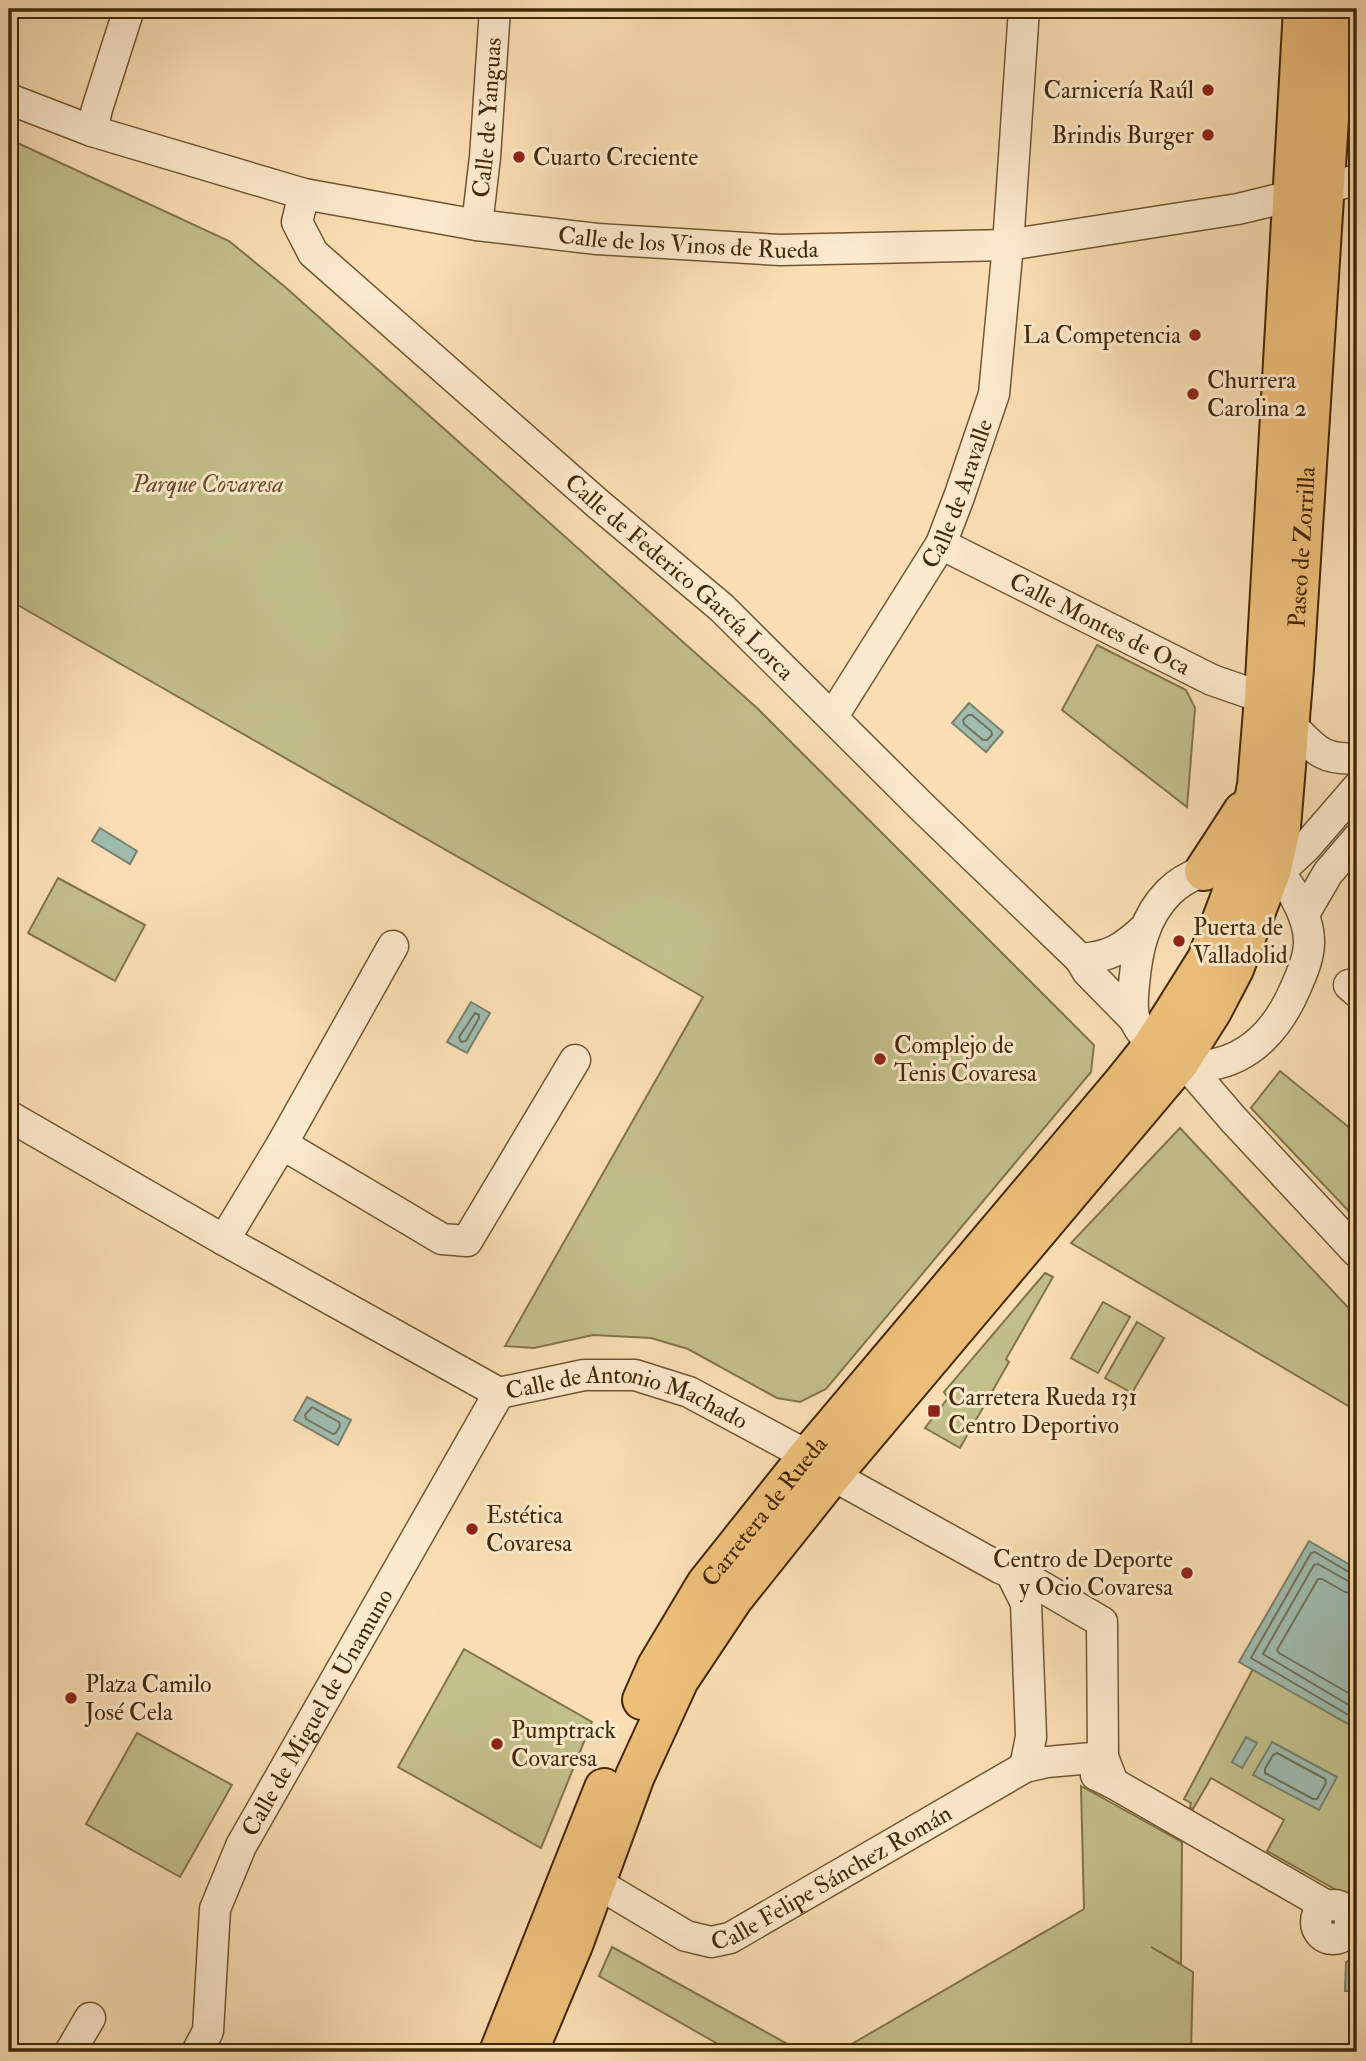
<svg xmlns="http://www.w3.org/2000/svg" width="1366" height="2061" viewBox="0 0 1366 2061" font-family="'IM FELL Double Pica',serif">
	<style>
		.green { fill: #c3c08a; stroke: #827448; stroke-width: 2 }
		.water { fill: #9fbcaf; stroke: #7a816c; stroke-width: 2 }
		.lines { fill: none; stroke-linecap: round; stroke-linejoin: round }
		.shore { stroke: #70725b; stroke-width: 2 }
		.minor-casing { stroke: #705632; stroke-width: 33 }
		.major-casing { stroke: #422907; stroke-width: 42 }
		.minor { stroke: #fceace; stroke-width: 30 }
		.major { stroke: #eebf7a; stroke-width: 38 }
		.poi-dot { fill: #8f2418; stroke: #fceace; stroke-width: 2.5 }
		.labels { text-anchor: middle; stroke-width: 6; stroke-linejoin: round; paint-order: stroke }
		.poi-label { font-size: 24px; fill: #422907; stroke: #fceace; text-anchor: start }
		.street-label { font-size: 24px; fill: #422907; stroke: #fceace }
		.park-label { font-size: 24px; font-style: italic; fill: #624f28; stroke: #fceace }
	</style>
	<rect width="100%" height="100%" fill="#fbdeb4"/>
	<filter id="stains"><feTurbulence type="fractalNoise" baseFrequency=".00286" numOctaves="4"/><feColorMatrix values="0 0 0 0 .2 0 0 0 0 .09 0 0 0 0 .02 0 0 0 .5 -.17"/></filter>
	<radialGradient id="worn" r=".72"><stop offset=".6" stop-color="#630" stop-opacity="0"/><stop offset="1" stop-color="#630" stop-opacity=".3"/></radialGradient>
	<g class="green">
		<path d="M 9,139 L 229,241 L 284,286 L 757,708 L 1094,1045 L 1091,1072 L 826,1389 L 800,1402 L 777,1398 L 688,1349 L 651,1338 L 593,1335 L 534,1348 L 505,1346 L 703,997 L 9,600 Z"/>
		<path d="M 1097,645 L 1186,690 L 1195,708 L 1187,807 L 1062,710 Z"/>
		<path d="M 58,878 L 145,925 L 115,981 L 28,933 Z"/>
		<path d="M 1280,1071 L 1357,1134 L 1357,1220 L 1251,1108 Z"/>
		<path d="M 1180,1128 L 1357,1317 L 1357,1411 L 1071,1243 Z"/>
		<path d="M 1045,1273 L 1053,1277 L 1006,1359 L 1009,1362 L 960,1448 L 925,1428 L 948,1398 L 944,1392 Z"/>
		<path d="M 1103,1302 L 1130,1317 L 1098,1373 L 1071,1358 Z"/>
		<path d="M 1137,1322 L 1164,1338 L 1132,1393 L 1105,1378 Z"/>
		<path d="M 464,1649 L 592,1722 L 541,1848 L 398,1767 Z"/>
		<path d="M 1253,1669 L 1357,1729 L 1357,1879 L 1347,1896 L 1267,1851 L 1284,1820 L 1211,1778 L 1193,1809 L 1190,1807 L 1191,1803 L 1184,1799 Z"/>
		<path d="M 137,1733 L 232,1785 L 180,1877 L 86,1824 Z"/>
		<path d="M 1081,1786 L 1182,1842 L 1181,1964 L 1151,1947 L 1193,1972 L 1191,2052 L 838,2052 L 1084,1909 Z"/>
		<path d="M 612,1947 L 802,2052 L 732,2052 L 599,1976 Z"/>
	</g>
	<g class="water">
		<path d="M 969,703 L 1003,732 L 986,752 L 952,723 Z"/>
		<path d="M 100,828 L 137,851 L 130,864 L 92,841 Z"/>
		<path d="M 471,1002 L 490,1013 L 467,1053 L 447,1042 Z"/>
		<path d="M 307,1397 L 351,1420 L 338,1445 L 294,1420 Z"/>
		<path d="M 1309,1541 L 1357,1569 L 1357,1729 L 1239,1662 Z"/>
		<path d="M 1246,1737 L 1257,1743 L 1242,1768 L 1232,1762 Z"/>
		<path d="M 1272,1742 L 1337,1777 L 1319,1810 L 1253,1775 Z"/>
		<path d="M 1355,1957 L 1357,1959 L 1357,1991 L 1345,1991 L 1346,1962 Z"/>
	</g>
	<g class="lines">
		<g class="shore">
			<path d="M 968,715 L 972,715 L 991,731 L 992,735 L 987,740 L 983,740 L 964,724 L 963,720 Z"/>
			<path d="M 475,1013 L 479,1015 L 479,1018 L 466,1041 L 461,1042 L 459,1037 Z"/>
			<path d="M 312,1407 L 339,1422 L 340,1426 L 336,1433 L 333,1434 L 306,1419 L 305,1415 Z"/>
			<path d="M 1357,1574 L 1352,1574 L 1315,1552 L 1311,1553 L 1251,1658 L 1357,1720"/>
			<path d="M 1357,1583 L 1348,1581 L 1318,1564 L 1314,1565 L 1263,1654 L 1357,1710"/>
			<path d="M 1357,1594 L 1345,1592 L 1322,1579 L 1318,1579 L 1277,1650 L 1279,1653 L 1357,1698"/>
			<path d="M 1277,1753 L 1325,1779 L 1326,1783 L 1317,1799 L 1313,1799 L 1265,1773 L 1265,1769 L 1273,1755 Z"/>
		</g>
		<g class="minor-casing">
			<g id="minor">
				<path id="s1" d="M 9,99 L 92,131 L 304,194 L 477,225 L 597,239 L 780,250 L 1008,245 L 1238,209 L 1357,180"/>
				<path d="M 92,131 L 97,109 L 129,9"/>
				<path id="s2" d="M 304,194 L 297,222 L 313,253 L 597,503 L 722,608 L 920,805 L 1080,959 L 1087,971 L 1135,1020"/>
				<path id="s3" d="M 477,225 L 485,157 L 495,9"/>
				<path id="s4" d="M 941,544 L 1212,680 L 1264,698"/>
				<path id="s5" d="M 833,716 L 941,544 L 959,497 L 994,394 L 1008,245 L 1024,9"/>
				<path d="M 1290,724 C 1314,748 1321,761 1357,758"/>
				<path d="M 1241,862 C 1267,863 1284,873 1295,897 C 1303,911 1309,926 1309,942 C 1309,958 1302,973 1296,987 C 1280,1025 1253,1058 1210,1065 C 1204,1066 1195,1070 1190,1069 C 1179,1067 1166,1056 1158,1049 C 1150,1042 1139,1031 1135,1020 C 1131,1009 1133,995 1134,984 C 1137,950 1144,917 1169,892 C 1188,873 1216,866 1241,862 Z"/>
				<path d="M 1278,873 L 1306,847 L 1357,788"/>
				<path d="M 1304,914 L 1328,873 L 1357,839"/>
				<path d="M 1080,959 C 1110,957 1122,949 1144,929"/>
				<path d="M 1349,985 L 1357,992"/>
				<path d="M 1190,1069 L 1233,1119 L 1357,1252"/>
				<path id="s6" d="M 9,1116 L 224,1240 L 499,1393 L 584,1375 L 635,1375 L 689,1392 L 808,1456"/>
				<path d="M 282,1144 L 442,1239 L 467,1241 L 575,1060"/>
				<path d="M 224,1240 L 282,1144 L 393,946"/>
				<path d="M 832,1475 L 1000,1568 L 1032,1581 L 1102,1622 L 1103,1757 L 1113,1783"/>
				<path d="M 1011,1573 L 1026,1603 L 1031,1737 L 1025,1767"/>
				<path d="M 1096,1775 L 1113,1783 L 1327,1906"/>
				<path id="s7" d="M 597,1883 L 686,1936 L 711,1942 L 730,1938 L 1025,1767 L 1047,1762 L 1103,1757"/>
				<circle cx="1333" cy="1922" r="17"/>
				<path d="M 70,2052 L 90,2018"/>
				<path id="s8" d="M 197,2052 L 208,2031 L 215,1909 L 241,1846 L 499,1393"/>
			</g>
		</g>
		<g class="major-casing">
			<g id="major">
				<path d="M 1204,871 L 1243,811"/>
				<path id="s9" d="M 642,1700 L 657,1666 L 706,1584 L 808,1456 L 1121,1085 L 1153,1045 L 1207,959 L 1230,898 L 1241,862 L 1257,785 L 1264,698 L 1303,9"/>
				<path d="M 499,2052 L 604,1788"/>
				<path id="s10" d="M 528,2052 L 573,1945 L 635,1776 L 679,1680 L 733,1599 L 832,1475 L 1179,1063 L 1212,1011 L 1234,969 L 1272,869 L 1281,827 L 1294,669 L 1336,9"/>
			</g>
		</g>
		<use href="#minor" class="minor"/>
		<use href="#major" class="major"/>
	</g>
	<g class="poi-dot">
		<circle cx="1208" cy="90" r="7"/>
		<circle cx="1208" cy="135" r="7"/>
		<circle cx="519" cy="157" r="7"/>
		<circle cx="1195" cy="335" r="7"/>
		<circle cx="1193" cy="394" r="7"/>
		<circle cx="1179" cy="941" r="7"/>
		<circle cx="880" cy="1059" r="7"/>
		<rect x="927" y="1404" width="14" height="14" rx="3.5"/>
		<circle cx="472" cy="1529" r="7"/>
		<circle cx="1187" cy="1573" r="7"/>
		<circle cx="71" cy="1698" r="7"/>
		<circle cx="497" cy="1744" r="7"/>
	</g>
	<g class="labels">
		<g class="poi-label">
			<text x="1194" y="98" text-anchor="end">Carnicería Raúl</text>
			<text x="1194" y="143" text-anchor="end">Brindis Burger</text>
			<text x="533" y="165">Cuarto Creciente</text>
			<text x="1181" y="343" text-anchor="end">La Competencia</text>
			<text x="1207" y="388">Churrera<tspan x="1207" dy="28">Carolina 2</tspan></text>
			<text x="1193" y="935">Puerta de<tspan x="1193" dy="28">Valladolid</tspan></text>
			<text x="894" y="1053">Complejo de<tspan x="894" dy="28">Tenis Covaresa</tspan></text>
			<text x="948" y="1405">Carretera Rueda 131<tspan x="948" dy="28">Centro Deportivo</tspan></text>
			<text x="486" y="1523">Estética<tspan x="486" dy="28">Covaresa</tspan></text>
			<text x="1173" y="1567" text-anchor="end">Centro de Deporte<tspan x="1173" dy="28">y Ocio Covaresa</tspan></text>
			<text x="85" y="1692">Plaza Camilo<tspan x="85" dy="28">José Cela</tspan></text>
			<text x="511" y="1738">Pumptrack<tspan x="511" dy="28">Covaresa</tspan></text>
		</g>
		<g class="street-label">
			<text dy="8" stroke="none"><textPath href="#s3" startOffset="108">Calle de Yanguas</textPath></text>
			<text dy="8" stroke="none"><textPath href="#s1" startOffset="698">Calle de los Vinos de Rueda</textPath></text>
			<text dy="8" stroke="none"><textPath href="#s5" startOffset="256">Calle de Aravalle</textPath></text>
			<text dy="8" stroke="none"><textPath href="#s10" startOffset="1736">Paseo de Zorrilla</textPath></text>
			<text dy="8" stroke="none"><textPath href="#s2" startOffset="553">Calle de Federico García Lorca</textPath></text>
			<text dy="8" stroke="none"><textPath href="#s4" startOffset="178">Calle Montes de Oca</textPath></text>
			<text dy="8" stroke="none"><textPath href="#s6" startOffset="696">Calle de Antonio Machado</textPath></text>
			<text dy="8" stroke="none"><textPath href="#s9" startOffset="226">Carretera de Rueda</textPath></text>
			<text dy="8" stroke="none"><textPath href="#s8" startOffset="368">Calle de Miguel de Unamuno</textPath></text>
			<text dy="8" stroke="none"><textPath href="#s7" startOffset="266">Calle Felipe Sánchez Román</textPath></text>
		</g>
		<g class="park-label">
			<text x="208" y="492">Parque Covaresa</text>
		</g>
	</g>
	<rect width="1366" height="2061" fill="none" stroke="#fbdeb4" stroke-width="35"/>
	<rect x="10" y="10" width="1345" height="2040" fill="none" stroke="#422907" stroke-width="3.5"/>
	<rect x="18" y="18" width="1331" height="2026" fill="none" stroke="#422907" stroke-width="2"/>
	<rect width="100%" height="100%" filter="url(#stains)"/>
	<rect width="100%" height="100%" fill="url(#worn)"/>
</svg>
